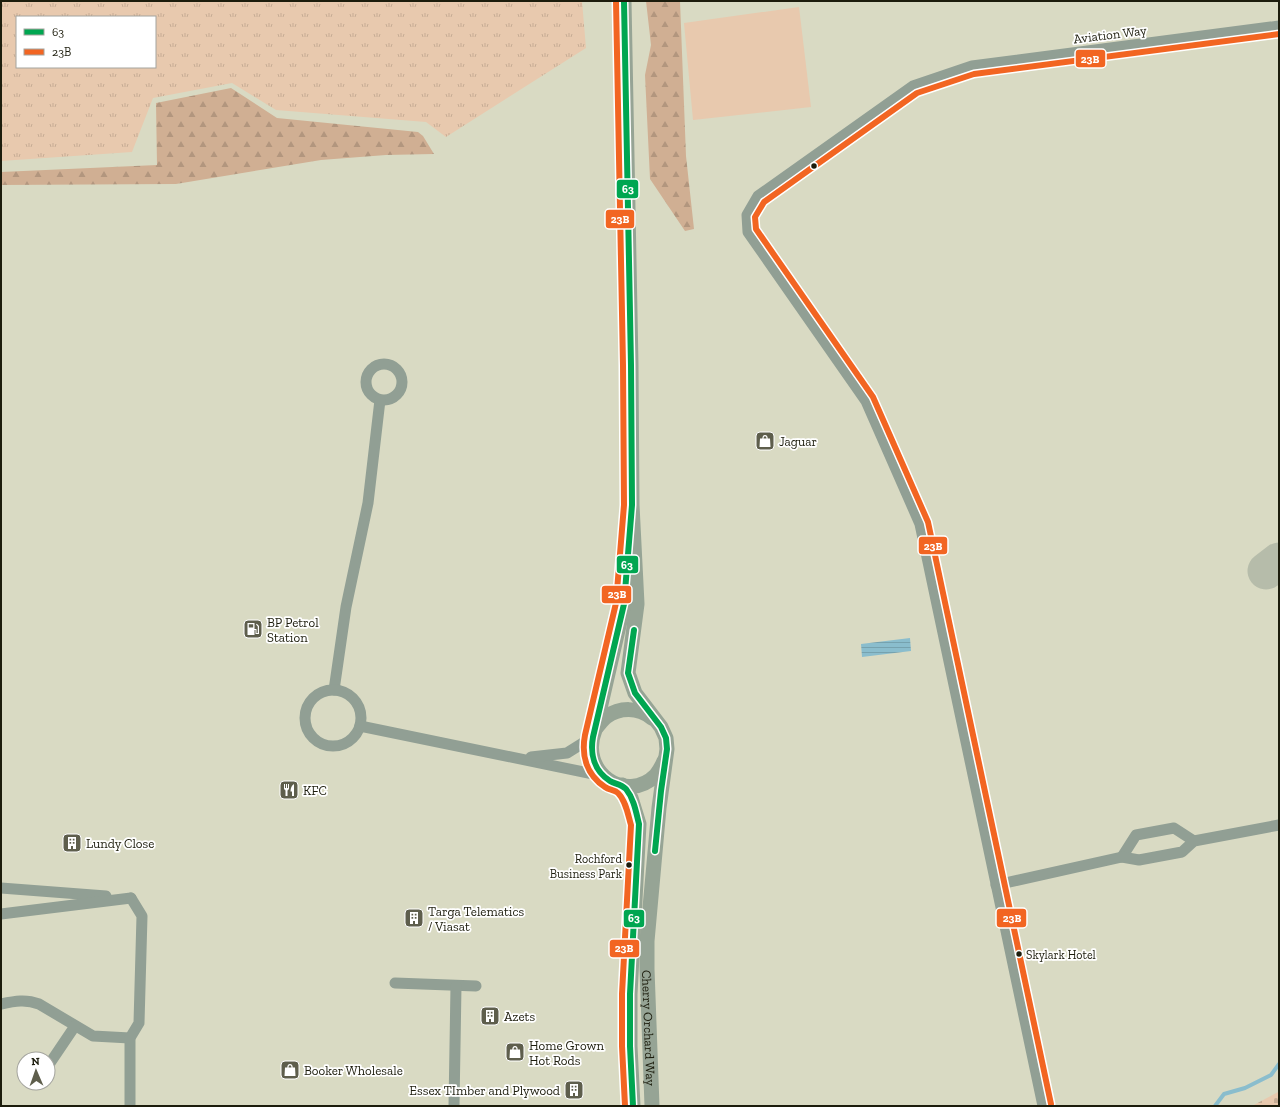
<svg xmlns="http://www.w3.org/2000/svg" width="1280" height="1107" viewBox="0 0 1280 1107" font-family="'Zilla Slab',serif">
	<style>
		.grass { fill: url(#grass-tufts); fill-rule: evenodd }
		.forest { fill: url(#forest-firs) }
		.cemetery { fill: url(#cemetery-stones) }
		.pitch { fill: #e8c9ae }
		.water { fill: url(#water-rules) }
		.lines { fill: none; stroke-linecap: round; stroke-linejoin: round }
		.stream { stroke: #8abdcd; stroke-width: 4 }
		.taxiway { stroke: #b6bcaa; stroke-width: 37 }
		.street { stroke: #919f94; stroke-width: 11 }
		.secondary { stroke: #96a495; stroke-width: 15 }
		.bus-1-casing { stroke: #fff; stroke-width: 9 }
		.bus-2-casing { stroke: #fff; stroke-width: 9 }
		.bus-1 { stroke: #00a651; stroke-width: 6 }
		.bus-2 { stroke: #f26522; stroke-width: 6 }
		.bus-dot { fill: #1c1c0c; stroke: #fff; stroke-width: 1.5 }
		.labels { text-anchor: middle; stroke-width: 3.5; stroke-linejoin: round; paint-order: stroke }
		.bus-label { font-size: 12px; fill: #1c1c0c; stroke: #fff; text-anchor: end }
		.street-label { font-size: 13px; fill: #1c1c0c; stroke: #fff }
		.poi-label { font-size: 13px; fill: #1c1c0c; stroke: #fff; text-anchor: start }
		.line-badge { stroke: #fff; stroke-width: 1.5 }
		.badge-label { font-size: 11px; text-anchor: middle; font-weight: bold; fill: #fff }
	</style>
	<defs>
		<pattern id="grass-tufts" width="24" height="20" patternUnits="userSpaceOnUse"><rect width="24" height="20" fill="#e8c9ae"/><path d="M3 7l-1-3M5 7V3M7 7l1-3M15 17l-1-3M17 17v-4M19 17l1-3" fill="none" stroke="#c6ac94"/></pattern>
		<pattern id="forest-firs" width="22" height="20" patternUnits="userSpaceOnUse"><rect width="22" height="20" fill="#d0af93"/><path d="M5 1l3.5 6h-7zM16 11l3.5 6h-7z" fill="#b2967e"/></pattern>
		<pattern id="cemetery-stones" width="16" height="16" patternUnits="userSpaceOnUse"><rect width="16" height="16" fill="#e8c9ae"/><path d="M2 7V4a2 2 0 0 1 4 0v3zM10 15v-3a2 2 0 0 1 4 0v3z" fill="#c6ac94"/></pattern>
		<pattern id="water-rules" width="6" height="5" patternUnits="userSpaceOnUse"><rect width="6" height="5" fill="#8abdcd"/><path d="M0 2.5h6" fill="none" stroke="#76a2af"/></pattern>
	</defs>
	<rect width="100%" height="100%" fill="#d9dac3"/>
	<path class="grass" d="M 1,1 L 582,1 L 586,48 L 446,137 L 426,122 L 276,110 L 232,83 L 153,98 L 132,152 L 1,161 ZM 17,17 L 155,17 L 155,67 L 17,67 Z"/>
	<g class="forest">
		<path d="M 646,1 L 680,1 L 686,156 L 694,229 L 685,231 L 650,179 L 645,75 L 651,45 Z"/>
		<path d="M 231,88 L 277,118 L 418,132 L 423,136 L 434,154 L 386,155 L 321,160 L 176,184 L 1,185 L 1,172 L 157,165 L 156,103 Z"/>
	</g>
	<path class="cemetery" d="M 1278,1092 L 1279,1106 L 1252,1106 Z"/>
	<path class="pitch" d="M 799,7 L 811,107 L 693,120 L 684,23 Z"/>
	<path class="water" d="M 910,638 L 911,651 L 862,657 L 861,644 Z"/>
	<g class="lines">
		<path class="stream" d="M 1215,1106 L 1224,1094 L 1245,1088 L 1271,1075 L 1279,1064"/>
		<path class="taxiway" d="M 1266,571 L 1279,561"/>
		<g class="street">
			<circle cx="384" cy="382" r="18"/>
			<path d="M 334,690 L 346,607 L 368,503 L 380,400"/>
			<circle cx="333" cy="718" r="28"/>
			<path d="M 360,726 L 603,776"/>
			<path d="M 531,757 L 567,753 L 591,738"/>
			<path d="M 1122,857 L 1136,835 L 1174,828 L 1194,841"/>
			<path d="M 996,885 L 1122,857 L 1139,860 L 1182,852 L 1194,841 L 1279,825"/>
			<path d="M 1,888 L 106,896"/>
			<path d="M 1,914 L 131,898"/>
			<path d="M 395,983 L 476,986"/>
			<path d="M 1,1004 C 15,1001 26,999 39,1004 L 93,1036 L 130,1038"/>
			<path d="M 48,1066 L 75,1026"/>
			<path d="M 130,1106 L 130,1038 L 139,1023 L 142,916 L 131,898"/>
			<path d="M 454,1106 L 456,986"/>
			<path d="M 1043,1106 L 920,524 L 866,401 L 748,232 L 747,215 L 758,196 L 913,86 L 972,66 L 1279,26"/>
		</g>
		<g class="secondary">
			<path id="s1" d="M 624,1 L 631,365 L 632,505 L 637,604 L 628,673 L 635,693 L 661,727 L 666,738 L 667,749 L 659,808 L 647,941 L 647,969 L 652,1106"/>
			<path d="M 627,564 L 624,604 L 595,730 C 578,772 626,805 656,775 C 659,771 662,766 664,761"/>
			<path d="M 595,729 C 599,725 602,720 606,717 C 620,707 638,707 652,718"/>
			<path d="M 622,785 L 631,798 L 639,824 L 630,994 L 630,1046 L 633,1106"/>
		</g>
		<g class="bus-1-casing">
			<g id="bus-1">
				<path d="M 624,1 L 631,365 L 632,505 L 624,604 L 593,737 C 590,754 594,771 610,781 C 615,784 621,784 626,789 C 634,799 636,812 639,824 L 630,994 L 630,1046 L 633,1106"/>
				<path d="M 634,630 L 628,673 L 635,693 L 661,727 L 666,738 L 667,749 L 661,791 L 655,851"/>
			</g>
		</g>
		<g class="bus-2-casing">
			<g id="bus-2">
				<path d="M 616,1 L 623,365 L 624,505 L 616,603 L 585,735 C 581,756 587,775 605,787 C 609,790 615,790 618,793 C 626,801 628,815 631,825 L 622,994 L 622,1046 L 625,1106"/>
				<path d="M 1051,1104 L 928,522 L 873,397 L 756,229 L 755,217 L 764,202 L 917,93 L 974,74 L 1279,34"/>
			</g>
		</g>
		<use href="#bus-1" class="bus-1"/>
		<use href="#bus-2" class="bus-2"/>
	</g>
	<defs>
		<g id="shop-square" transform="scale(1)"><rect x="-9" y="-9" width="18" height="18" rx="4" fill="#5e5e4c" stroke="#fff"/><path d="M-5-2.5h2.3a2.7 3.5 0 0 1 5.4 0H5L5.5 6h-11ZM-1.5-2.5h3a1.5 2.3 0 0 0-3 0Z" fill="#fff"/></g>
		<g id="fuel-square" transform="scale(1)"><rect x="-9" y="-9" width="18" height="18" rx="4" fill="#5e5e4c" stroke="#fff"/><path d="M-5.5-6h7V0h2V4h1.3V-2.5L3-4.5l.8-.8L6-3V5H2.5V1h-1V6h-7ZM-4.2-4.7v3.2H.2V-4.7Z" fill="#fff"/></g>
		<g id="restaurant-square" transform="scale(1)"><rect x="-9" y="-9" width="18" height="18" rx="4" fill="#5e5e4c" stroke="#fff"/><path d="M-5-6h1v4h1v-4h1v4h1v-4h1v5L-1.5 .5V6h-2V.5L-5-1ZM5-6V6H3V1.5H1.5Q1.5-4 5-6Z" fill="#fff"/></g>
		<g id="building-square" transform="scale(1)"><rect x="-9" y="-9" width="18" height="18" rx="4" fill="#5e5e4c" stroke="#fff"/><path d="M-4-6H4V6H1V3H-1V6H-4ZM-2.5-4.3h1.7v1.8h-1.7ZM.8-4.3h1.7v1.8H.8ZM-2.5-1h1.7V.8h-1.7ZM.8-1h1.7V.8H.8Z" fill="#fff"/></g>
	</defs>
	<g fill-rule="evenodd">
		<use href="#shop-square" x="765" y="441"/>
		<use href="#fuel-square" x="253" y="629"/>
		<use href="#restaurant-square" x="289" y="790"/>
		<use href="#building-square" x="72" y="843"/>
		<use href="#building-square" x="414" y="918"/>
		<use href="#building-square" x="490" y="1016"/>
		<use href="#shop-square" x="515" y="1052"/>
		<use href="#shop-square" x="290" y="1070"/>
		<use href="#building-square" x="574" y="1090"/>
	</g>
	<g class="bus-dot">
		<circle cx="814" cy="166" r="3.5"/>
		<circle cx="629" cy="865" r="3.5"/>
		<circle cx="1019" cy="954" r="3.5"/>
	</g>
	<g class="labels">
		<g class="bus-label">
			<text x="622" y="863">Rochford<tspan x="622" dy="15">Business Park</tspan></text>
			<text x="1026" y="959" text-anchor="start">Skylark Hotel</text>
		</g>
		<g class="street-label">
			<text transform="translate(1110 34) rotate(-7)" y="5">Aviation Way</text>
			<text dy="5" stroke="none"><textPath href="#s1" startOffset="1040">Cherry Orchard Way</textPath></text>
		</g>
		<g class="poi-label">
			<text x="779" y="446">Jaguar</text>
			<text x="267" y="627">BP Petrol<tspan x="267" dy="15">Station</tspan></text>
			<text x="303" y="795">KFC</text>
			<text x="86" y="848">Lundy Close</text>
			<text x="428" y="916">Targa Telematics<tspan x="428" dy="15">/ Viasat</tspan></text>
			<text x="504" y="1021">Azets</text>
			<text x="529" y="1050">Home Grown<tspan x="529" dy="15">Hot Rods</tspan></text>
			<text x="304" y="1075">Booker Wholesale</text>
			<text x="560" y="1095" text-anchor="end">Essex TImber and Plywood</text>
		</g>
	</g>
	<g class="line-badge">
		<rect x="1075" y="49" width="31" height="19" rx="4" fill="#f26522"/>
		<rect x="616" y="179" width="23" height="20" rx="4" fill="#00a651"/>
		<rect x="605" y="209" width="30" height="20" rx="4" fill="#f26522"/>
		<rect x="918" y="536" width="30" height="19" rx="4" fill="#f26522"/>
		<rect x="616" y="555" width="23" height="19" rx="4" fill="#00a651"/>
		<rect x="601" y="585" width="31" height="19" rx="4" fill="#f26522"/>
		<rect x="996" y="908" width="31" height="20" rx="4" fill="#f26522"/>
		<rect x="623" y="909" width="22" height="19" rx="4" fill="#00a651"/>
		<rect x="609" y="939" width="31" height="19" rx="4" fill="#f26522"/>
	</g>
	<g class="badge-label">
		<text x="1090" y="63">23B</text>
		<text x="628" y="193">63</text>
		<text x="620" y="223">23B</text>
		<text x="933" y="550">23B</text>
		<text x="627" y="569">63</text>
		<text x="617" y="598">23B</text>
		<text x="1012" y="922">23B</text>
		<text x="634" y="922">63</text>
		<text x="624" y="952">23B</text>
	</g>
	<rect width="1280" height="1107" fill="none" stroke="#1c1c0c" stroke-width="4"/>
	<rect x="16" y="16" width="140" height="52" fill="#ffffff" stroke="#a4a49e"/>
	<rect x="24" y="29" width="20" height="6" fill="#00a651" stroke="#a4a49e"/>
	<text x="52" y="36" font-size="12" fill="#1c1c0c">63</text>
	<rect x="24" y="49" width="20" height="6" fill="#f26522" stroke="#a4a49e"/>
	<text x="52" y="56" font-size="12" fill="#1c1c0c">23B</text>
	<g transform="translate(36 1071) rotate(358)"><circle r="19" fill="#ffffff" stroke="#a4a49e"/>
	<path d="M0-3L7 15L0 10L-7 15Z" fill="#5e5e4c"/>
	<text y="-6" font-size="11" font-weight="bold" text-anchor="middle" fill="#1c1c0c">N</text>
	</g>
</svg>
